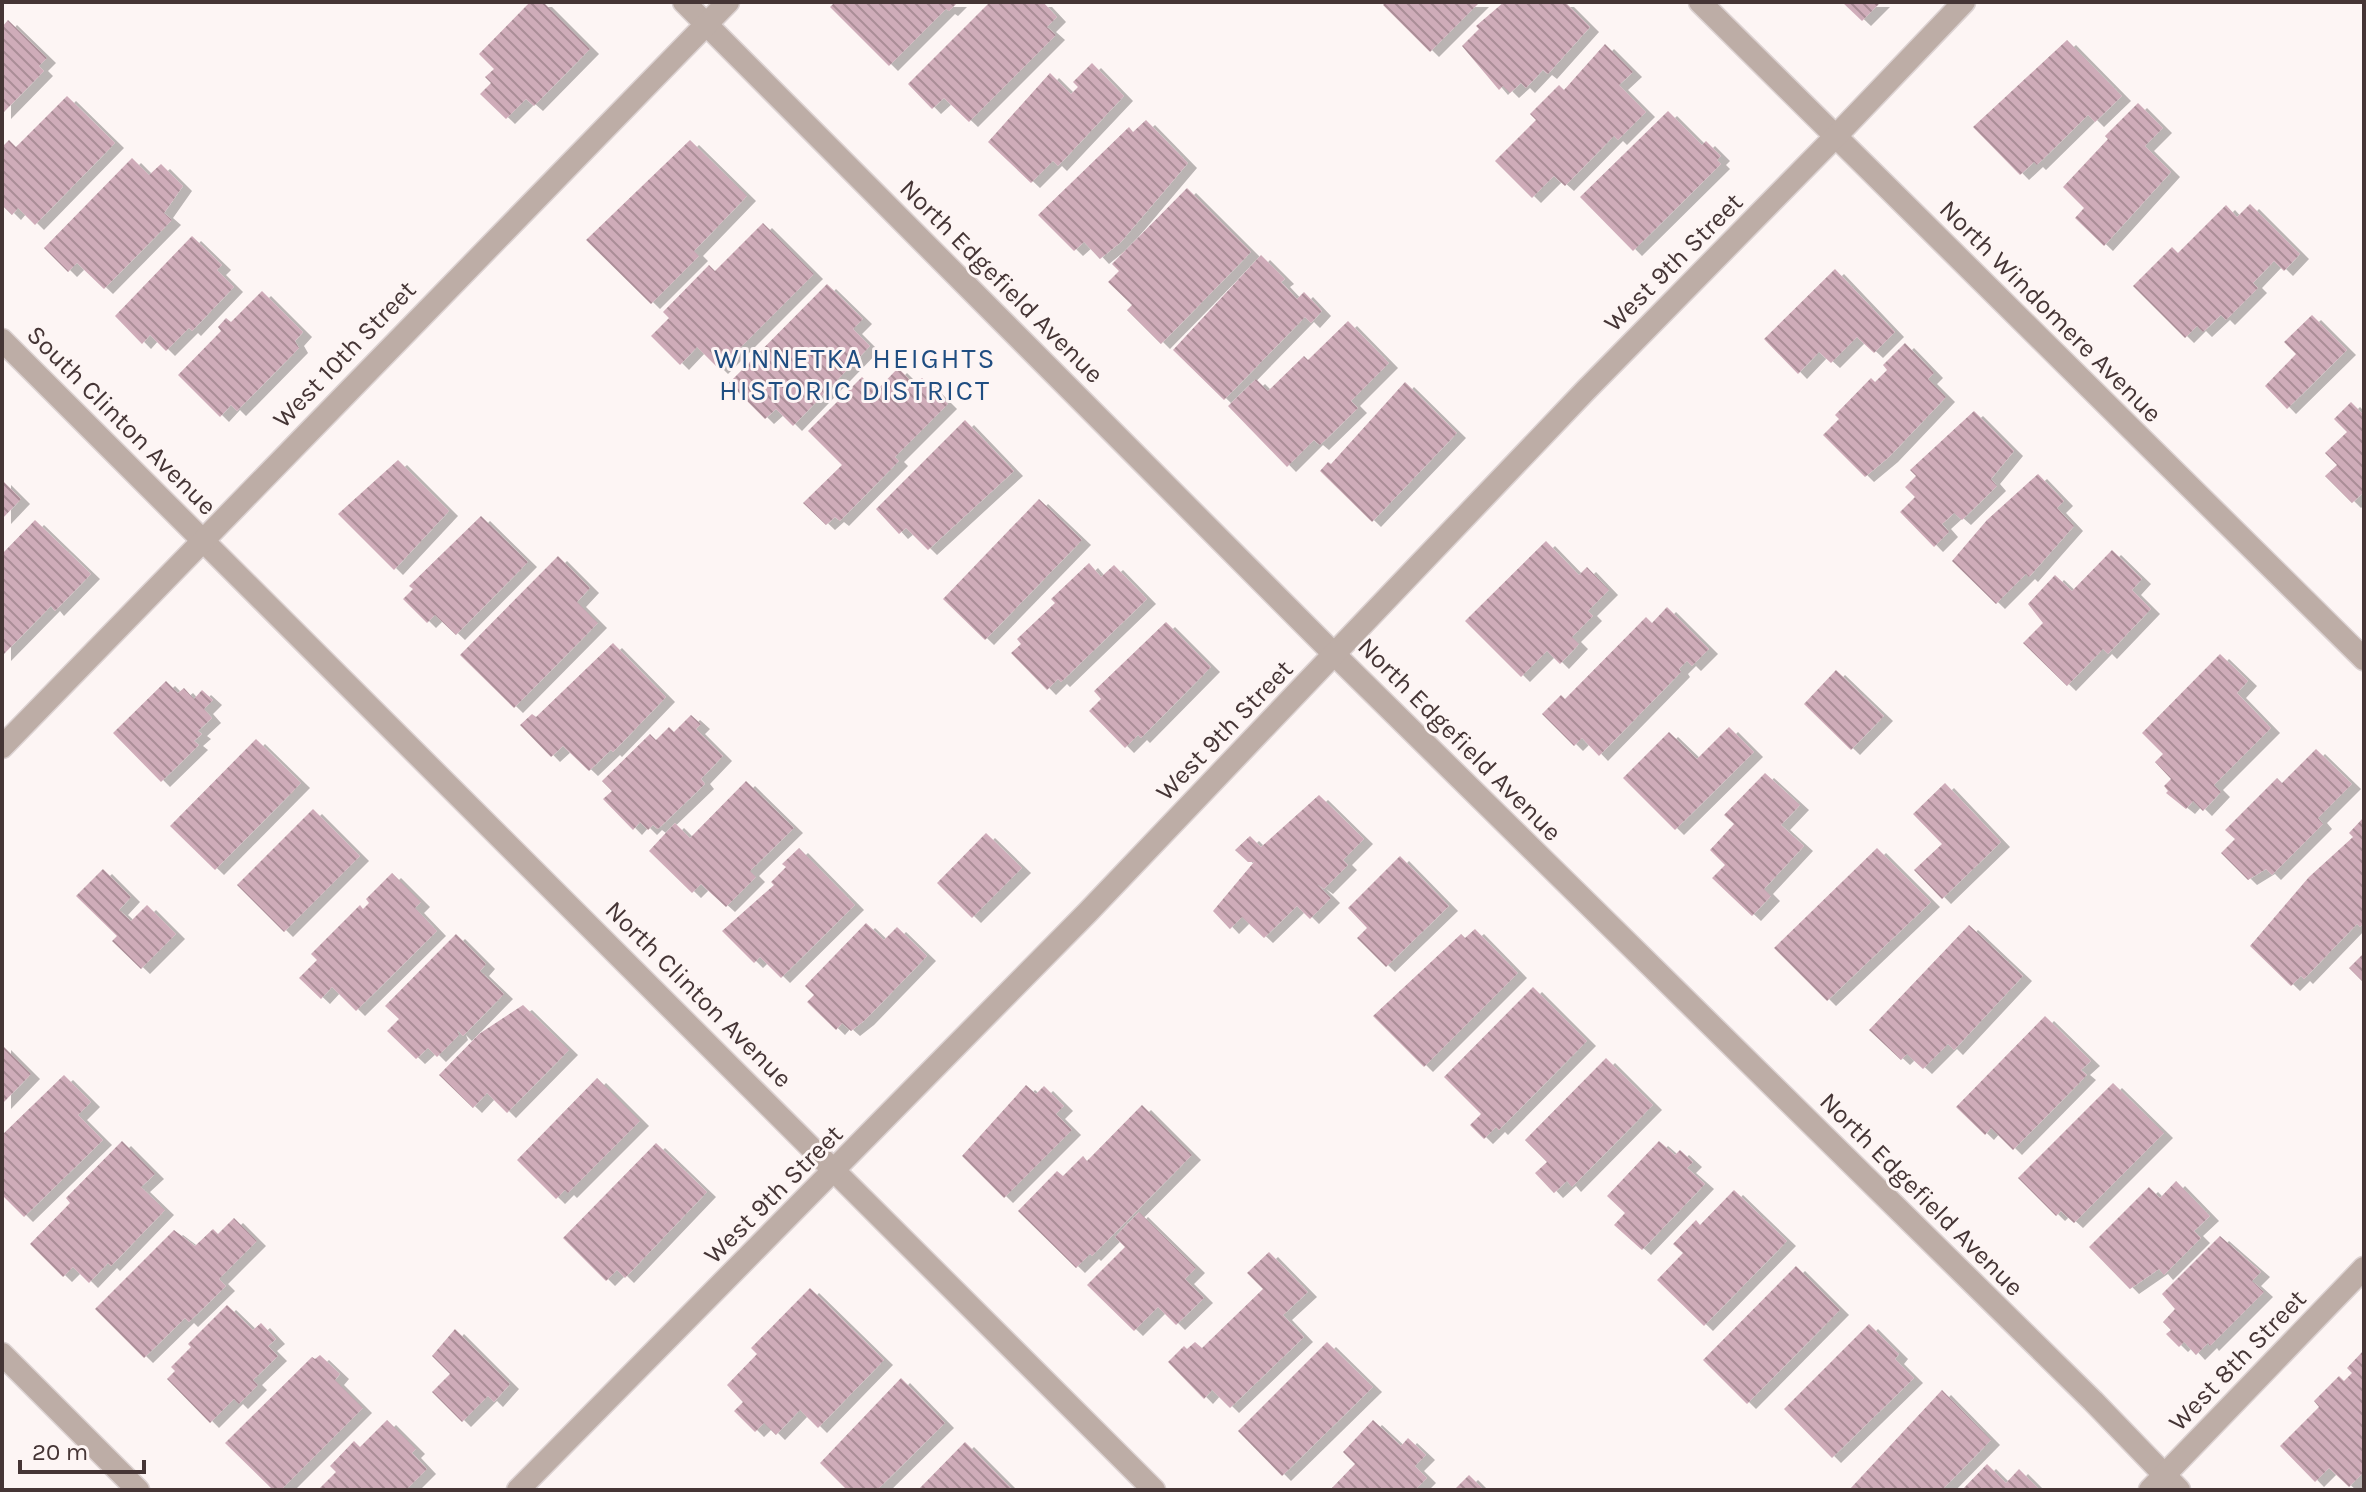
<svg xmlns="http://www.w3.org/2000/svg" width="2366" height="1492" viewBox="0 0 2366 1492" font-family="Karla,sans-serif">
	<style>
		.building { fill: url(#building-back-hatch); filter: url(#shadow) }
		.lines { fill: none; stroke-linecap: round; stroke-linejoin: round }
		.minor-casing { stroke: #dcd2d2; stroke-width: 25 }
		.minor { stroke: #bdada6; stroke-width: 22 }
		.labels { text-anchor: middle; stroke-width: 6; stroke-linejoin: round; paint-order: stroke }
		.street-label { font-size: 26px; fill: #453535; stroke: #fdf5f4 }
		.neighbourhood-label { font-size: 28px; letter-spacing: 2px; fill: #1f4d81; stroke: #fdf5f4 }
	</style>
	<defs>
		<pattern id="building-back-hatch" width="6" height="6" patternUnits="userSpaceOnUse" patternTransform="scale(2)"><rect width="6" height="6" fill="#cfacb9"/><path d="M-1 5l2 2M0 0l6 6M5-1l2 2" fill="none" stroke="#aa8d97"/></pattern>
		<filter id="shadow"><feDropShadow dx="9" dy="5" stdDeviation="0" flood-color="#0004"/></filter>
	</defs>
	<rect width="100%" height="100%" fill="#fdf5f4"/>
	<g class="building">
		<path d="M 530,2 L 543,2 L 590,49 L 534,106 L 526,99 L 506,119 L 480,94 L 491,83 L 485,77 L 494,69 L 479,54 Z"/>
		<path d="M 835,2 L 958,2 L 949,11 L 946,9 L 889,66 L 830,7 Z"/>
		<path d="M 990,2 L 1043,2 L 1057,17 L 1047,27 L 1056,35 L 969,122 L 944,98 L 932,109 L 908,84 Z"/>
		<path d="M 1386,2 L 1480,2 L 1430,52 L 1383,5 Z"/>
		<path d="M 1504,2 L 1565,2 L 1590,27 L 1548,74 L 1543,70 L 1526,88 L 1521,83 L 1510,93 L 1503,86 L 1499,90 L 1462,46 L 1479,29 L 1476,26 Z"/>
		<path d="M 1842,2 L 1881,2 L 1862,21 Z"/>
		<path d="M 8,20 L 47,58 L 39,66 L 44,71 L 2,114 L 2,27 Z"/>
		<path d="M 2067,40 L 2122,96 L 2095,122 L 2088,115 L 2037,165 L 2034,162 L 2020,175 L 1973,127 Z"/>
		<path d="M 1605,44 L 1633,72 L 1619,85 L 1646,112 L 1618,140 L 1614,136 L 1565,186 L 1554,176 L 1532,198 L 1495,161 L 1536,120 L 1530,114 L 1559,85 L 1564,90 Z"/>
		<path d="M 1092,63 L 1124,96 L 1058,166 L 1053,161 L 1031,183 L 988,142 L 1050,73 L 1071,94 L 1078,87 L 1073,82 Z"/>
		<path d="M 67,96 L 115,143 L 35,225 L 18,208 L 12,215 L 2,205 L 2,147 L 9,140 L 16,147 Z"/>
		<path d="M 2138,103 L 2163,128 L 2145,146 L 2171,172 L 2104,246 L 2075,218 L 2084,208 L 2063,187 L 2108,139 L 2105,136 Z"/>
		<path d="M 1668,111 L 1702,145 L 1706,141 L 1721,156 L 1717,160 L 1721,164 L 1633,251 L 1580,197 Z"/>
		<path d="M 1146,120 L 1188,163 L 1121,242 L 1100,259 L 1084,242 L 1074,251 L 1038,215 L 1129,127 L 1133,132 Z"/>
		<path d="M 690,140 L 747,196 L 694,251 L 699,256 L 651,304 L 586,240 Z"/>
		<path d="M 132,158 L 149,175 L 161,164 L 183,186 L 164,213 L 172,220 L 104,289 L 77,263 L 68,272 L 44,248 Z"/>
		<path d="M 1187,188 L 1251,252 L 1161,344 L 1127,310 L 1132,305 L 1108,282 L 1119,271 L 1112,264 Z"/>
		<path d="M 2250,204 L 2300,254 L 2284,271 L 2274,261 L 2253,283 L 2258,288 L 2226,320 L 2221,315 L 2203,332 L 2197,326 L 2185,338 L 2133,286 L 2172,247 L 2178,253 L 2226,205 L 2237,217 Z"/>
		<path d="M 763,223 L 814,274 L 719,369 L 697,347 L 680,365 L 651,336 L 669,318 L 663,312 L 709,265 L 715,271 Z"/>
		<path d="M 192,236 L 222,265 L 217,270 L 234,287 L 192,331 L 189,328 L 166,351 L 150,335 L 142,344 L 115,316 Z"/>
		<path d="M 1261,255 L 1285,279 L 1281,282 L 1297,299 L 1304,292 L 1322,311 L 1311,323 L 1305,317 L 1224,400 L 1173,350 Z"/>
		<path d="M 1835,269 L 1895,332 L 1874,353 L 1857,337 L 1831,363 L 1819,352 L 1798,374 L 1764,339 Z"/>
		<path d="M 827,284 L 863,319 L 853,329 L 870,346 L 793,426 L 776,409 L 765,419 L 729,383 Z"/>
		<path d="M 262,291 L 303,332 L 295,341 L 299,348 L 237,411 L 231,405 L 220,417 L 178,375 L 221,331 L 218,327 L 226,318 L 231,322 Z"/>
		<path d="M 2312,315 L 2347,350 L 2287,409 L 2265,386 L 2296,354 L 2284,342 Z"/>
		<path d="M 1348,321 L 1389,363 L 1351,401 L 1358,408 L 1320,445 L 1314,440 L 1287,467 L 1228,406 L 1256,379 L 1268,391 L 1304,356 L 1308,360 Z"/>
		<path d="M 1905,343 L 1934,373 L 1928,379 L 1946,397 L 1889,457 L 1865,477 L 1823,435 L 1839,419 L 1835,415 L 1871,378 L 1875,382 L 1887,370 L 1883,365 Z"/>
		<path d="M 898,368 L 915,385 L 922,378 L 948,404 L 895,457 L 899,461 L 840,521 L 835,517 L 826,525 L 803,503 L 842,465 L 808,431 L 862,377 L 876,391 Z"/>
		<path d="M 1405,382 L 1457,433 L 1372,522 L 1320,471 L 1328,462 L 1331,464 Z"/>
		<path d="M 2351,402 L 2364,415 L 2364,492 L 2352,503 L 2325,476 L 2337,465 L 2325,453 L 2347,432 L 2334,419 Z"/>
		<path d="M 1974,411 L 2014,451 L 1991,479 L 1997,486 L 1962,520 L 1954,513 L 1942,524 L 1949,532 L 1934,547 L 1900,512 L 1915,497 L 1905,487 L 1916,476 L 1910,470 Z"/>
		<path d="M 965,420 L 1014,471 L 928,550 L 906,528 L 899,534 L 876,509 Z"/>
		<path d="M 398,460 L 449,511 L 394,570 L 338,514 Z"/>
		<path d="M 2038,474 L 2064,501 L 2057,508 L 2074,526 L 2029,577 L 2026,574 L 1996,604 L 1952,561 L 1987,520 Z"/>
		<path d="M 2,480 L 21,499 L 2,519 Z"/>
		<path d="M 1039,499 L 1082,540 L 985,640 L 943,599 Z"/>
		<path d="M 481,516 L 528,562 L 456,635 L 435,615 L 427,623 L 403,599 L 413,589 L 409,586 Z"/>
		<path d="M 35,520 L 91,574 L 55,611 L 51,606 L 2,656 L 2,554 Z"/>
		<path d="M 1546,541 L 1579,575 L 1587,567 L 1609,590 L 1588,611 L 1593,616 L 1572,637 L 1579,644 L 1560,664 L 1547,651 L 1521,677 L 1465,621 Z"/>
		<path d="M 2112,550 L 2142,579 L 2132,590 L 2151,609 L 2108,654 L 2103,649 L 2067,686 L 2023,643 L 2043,623 L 2028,604 L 2055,575 L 2072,591 Z"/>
		<path d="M 558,556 L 590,588 L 577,602 L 598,623 L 514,708 L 460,655 Z"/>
		<path d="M 1089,563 L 1101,577 L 1114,565 L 1147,599 L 1061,682 L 1058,679 L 1047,690 L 1011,653 L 1021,644 L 1017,639 L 1055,603 L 1051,599 Z"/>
		<path d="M 1667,607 L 1709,649 L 1692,666 L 1687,661 L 1679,669 L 1681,672 L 1599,756 L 1582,738 L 1574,746 L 1542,714 L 1561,695 L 1565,699 L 1646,617 L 1652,623 Z"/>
		<path d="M 1166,622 L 1211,667 L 1141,738 L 1138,735 L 1125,748 L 1089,711 L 1101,699 L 1094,691 Z"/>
		<path d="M 613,643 L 666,697 L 613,752 L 611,750 L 589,771 L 563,746 L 551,757 L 520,725 L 532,714 L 536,717 Z"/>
		<path d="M 2220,654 L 2248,681 L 2237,693 L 2271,728 L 2214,785 L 2221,792 L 2203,811 L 2193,801 L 2186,809 L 2166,793 L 2168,791 L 2164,786 L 2171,779 L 2155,762 L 2163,754 L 2142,733 Z"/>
		<path d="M 1836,670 L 1884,716 L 1851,750 L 1804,704 Z"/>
		<path d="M 166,681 L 178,693 L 184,688 L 194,699 L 202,690 L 213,700 L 204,709 L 212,718 L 198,731 L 202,734 L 194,741 L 199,745 L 161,782 L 113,733 Z"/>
		<path d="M 691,715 L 701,724 L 696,729 L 723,756 L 701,779 L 705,784 L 658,829 L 653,825 L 648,830 L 640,822 L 633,830 L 603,799 L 612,791 L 602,781 L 650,734 L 656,740 L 669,727 L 674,732 Z"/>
		<path d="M 1729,727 L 1754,752 L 1675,830 L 1623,778 L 1669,732 L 1697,759 Z"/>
		<path d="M 256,739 L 301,783 L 215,870 L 170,826 Z"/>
		<path d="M 2316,749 L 2352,784 L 2318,818 L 2323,824 L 2272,875 L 2266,869 L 2248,880 L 2221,853 L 2235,839 L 2225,830 L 2277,778 L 2282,783 Z"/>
		<path d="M 1765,773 L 1800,805 L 1781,825 L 1804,846 L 1764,889 L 1771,896 L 1752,916 L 1712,878 L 1725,865 L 1710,850 L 1734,824 L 1724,815 Z"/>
		<path d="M 746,781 L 794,828 L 750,871 L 756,877 L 726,907 L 701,884 L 692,893 L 649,851 L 675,823 L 690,838 Z"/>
		<path d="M 1945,783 L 2001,842 L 1942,899 L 1914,870 L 1942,844 L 1913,814 Z"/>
		<path d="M 1319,795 L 1364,839 L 1343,860 L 1348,865 L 1324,889 L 1317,884 L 1331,898 L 1310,919 L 1297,906 L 1264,938 L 1242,917 L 1230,929 L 1213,911 L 1254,862 L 1248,862 L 1235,850 L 1250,836 L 1261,847 Z"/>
		<path d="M 313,809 L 360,856 L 284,932 L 237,885 Z"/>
		<path d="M 2364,817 L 2364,923 L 2360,927 L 2357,924 L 2304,979 L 2301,976 L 2291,986 L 2250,946 L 2309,877 L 2353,837 L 2349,833 Z"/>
		<path d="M 986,833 L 1022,868 L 972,918 L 937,883 Z"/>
		<path d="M 799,848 L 855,905 L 781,978 L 760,957 L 754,963 L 722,931 L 774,885 L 771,882 L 786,867 L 782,864 Z"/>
		<path d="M 1877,848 L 1931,902 L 1827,1001 L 1774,948 Z"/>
		<path d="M 1400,856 L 1449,906 L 1386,967 L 1357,938 L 1367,928 L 1348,908 Z"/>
		<path d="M 103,869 L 131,897 L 119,910 L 131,921 L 147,905 L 176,934 L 141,969 L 112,941 L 117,936 L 76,896 Z"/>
		<path d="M 392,873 L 421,902 L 415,908 L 437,931 L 356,1011 L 332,987 L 321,999 L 299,978 L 317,960 L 311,954 L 360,905 L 363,909 L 369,903 L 366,899 Z"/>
		<path d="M 866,923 L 884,940 L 897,927 L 927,956 L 865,1020 L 851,1031 L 842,1023 L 836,1030 L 807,1002 L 814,995 L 805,986 Z"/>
		<path d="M 1969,925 L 2023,976 L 1954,1050 L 1948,1044 L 1923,1069 L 1907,1054 L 1901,1060 L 1869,1030 Z"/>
		<path d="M 1475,929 L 1518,973 L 1424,1067 L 1373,1016 L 1461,934 L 1465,938 Z"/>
		<path d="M 456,934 L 486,964 L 480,971 L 504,994 L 463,1036 L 457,1030 L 459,1035 L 437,1057 L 428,1048 L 416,1059 L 387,1031 L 399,1019 L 385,1006 Z"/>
		<path d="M 2364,953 L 2364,983 L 2349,968 Z"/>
		<path d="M 1533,987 L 1587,1041 L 1499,1130 L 1496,1127 L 1484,1139 L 1470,1125 L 1481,1114 L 1444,1077 Z"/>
		<path d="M 523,1005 L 569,1050 L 507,1113 L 487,1093 L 473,1108 L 439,1075 L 479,1034 Z"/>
		<path d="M 2045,1016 L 2091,1061 L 2081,1070 L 2087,1075 L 2013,1150 L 1991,1128 L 1985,1135 L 1956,1107 Z"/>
		<path d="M 2,1045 L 31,1074 L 2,1104 Z"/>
		<path d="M 1606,1058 L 1653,1105 L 1572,1187 L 1567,1181 L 1554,1193 L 1535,1173 L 1547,1162 L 1525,1140 Z"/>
		<path d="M 64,1075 L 91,1102 L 78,1115 L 103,1140 L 24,1217 L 2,1195 L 2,1135 Z"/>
		<path d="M 597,1078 L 640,1121 L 568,1193 L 565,1190 L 556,1199 L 517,1160 Z"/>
		<path d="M 2113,1083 L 2164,1133 L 2074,1223 L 2061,1211 L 2056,1216 L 2018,1178 Z"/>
		<path d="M 1026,1085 L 1036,1094 L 1044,1086 L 1064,1106 L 1056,1114 L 1072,1130 L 1004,1198 L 962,1156 Z"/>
		<path d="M 1142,1105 L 1192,1155 L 1092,1256 L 1090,1254 L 1076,1268 L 1018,1211 L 1057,1171 L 1063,1176 L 1083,1156 L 1087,1161 Z"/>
		<path d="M 122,1141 L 155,1174 L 141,1187 L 165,1210 L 111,1266 L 108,1263 L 89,1283 L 73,1267 L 63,1277 L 30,1244 L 70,1203 L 66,1198 Z"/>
		<path d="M 1659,1141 L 1675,1155 L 1680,1150 L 1693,1162 L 1687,1168 L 1705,1184 L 1642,1250 L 1614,1225 L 1625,1213 L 1607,1196 Z"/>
		<path d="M 656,1143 L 707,1192 L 625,1278 L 617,1270 L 606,1281 L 563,1238 Z"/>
		<path d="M 2176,1181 L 2210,1216 L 2194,1231 L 2201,1238 L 2164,1275 L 2159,1269 L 2130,1289 L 2089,1247 L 2149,1187 L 2160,1198 Z"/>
		<path d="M 1734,1190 L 1787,1241 L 1704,1326 L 1657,1280 L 1683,1253 L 1673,1244 L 1696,1220 L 1700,1225 Z"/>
		<path d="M 1139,1212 L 1196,1268 L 1185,1279 L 1204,1298 L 1176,1325 L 1158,1307 L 1134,1331 L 1087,1285 L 1125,1247 L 1115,1237 Z"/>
		<path d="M 234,1218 L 257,1241 L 219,1279 L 226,1286 L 189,1322 L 185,1318 L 144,1358 L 95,1309 L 174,1230 L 195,1246 L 213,1229 L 218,1234 Z"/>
		<path d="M 2220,1236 L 2261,1272 L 2252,1281 L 2264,1292 L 2210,1346 L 2208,1343 L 2196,1355 L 2184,1342 L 2179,1347 L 2166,1334 L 2171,1330 L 2163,1322 L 2175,1309 L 2162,1294 Z"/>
		<path d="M 1269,1252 L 1308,1292 L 1283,1315 L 1304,1337 L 1230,1408 L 1212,1390 L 1204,1399 L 1168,1362 L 1184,1346 L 1187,1349 L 1195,1342 L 1202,1348 L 1263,1289 L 1247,1273 Z"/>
		<path d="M 1796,1266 L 1840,1310 L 1747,1404 L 1703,1360 Z"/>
		<path d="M 810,1288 L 884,1360 L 818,1428 L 800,1410 L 776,1435 L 764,1423 L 755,1432 L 734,1411 L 743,1402 L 727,1385 L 757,1354 L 751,1348 Z"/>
		<path d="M 227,1305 L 253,1330 L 261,1323 L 276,1339 L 268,1346 L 278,1356 L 253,1380 L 258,1385 L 239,1404 L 234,1399 L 210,1423 L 167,1379 L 175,1371 L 171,1367 L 191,1347 L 188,1344 Z"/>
		<path d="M 1869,1324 L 1899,1354 L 1895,1359 L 1914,1378 L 1832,1458 L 1784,1409 Z"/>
		<path d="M 455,1329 L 510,1384 L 494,1402 L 488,1396 L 462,1422 L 432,1392 L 450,1374 L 432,1356 Z"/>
		<path d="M 1327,1342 L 1373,1387 L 1282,1476 L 1238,1431 Z"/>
		<path d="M 2364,1350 L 2364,1472 L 2349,1487 L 2329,1468 L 2315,1482 L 2280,1446 L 2319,1407 L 2314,1401 L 2339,1376 L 2344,1381 L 2352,1373 L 2347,1368 Z"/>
		<path d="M 320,1355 L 340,1374 L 335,1380 L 363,1408 L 281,1490 L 273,1490 L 225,1443 L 312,1357 L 315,1359 Z"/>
		<path d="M 901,1378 L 945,1423 L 877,1490 L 847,1490 L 820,1463 Z"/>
		<path d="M 1942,1390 L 1991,1440 L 1942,1490 L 1849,1490 Z"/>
		<path d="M 387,1420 L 416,1449 L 412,1453 L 427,1469 L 406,1490 L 318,1490 L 336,1472 L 330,1466 L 354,1441 L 360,1447 Z"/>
		<path d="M 1373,1420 L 1401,1446 L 1408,1438 L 1426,1455 L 1415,1466 L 1427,1478 L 1415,1490 L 1330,1490 L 1355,1464 L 1343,1452 Z"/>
		<path d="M 965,1442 L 1011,1488 L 1009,1490 L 918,1490 Z"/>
		<path d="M 1987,1464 L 2006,1483 L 2019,1469 L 2040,1490 L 1962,1490 Z"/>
		<path d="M 1469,1475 L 1484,1490 L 1454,1490 Z"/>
	</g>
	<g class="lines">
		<g class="minor-casing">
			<g id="minor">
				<path d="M 684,2 L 1335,655 L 2093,1401 L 2179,1490"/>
				<path d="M 1700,2 L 2364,659"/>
				<path d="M 2,340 L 1154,1490"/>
				<path d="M 2,747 L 728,2"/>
				<path d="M 2,1354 L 138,1490"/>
				<path d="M 518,1490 L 1088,912 L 1586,390 L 1835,137 L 1964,2"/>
				<path d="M 2150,1490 L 2364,1268"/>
			</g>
		</g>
		<use href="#minor" class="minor"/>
	</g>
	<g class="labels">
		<g class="street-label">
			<text transform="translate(1673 262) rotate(-45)" y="9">West 9th Street</text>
			<text transform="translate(1002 281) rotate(45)" y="9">North Edgefield Avenue</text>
			<text transform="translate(2051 311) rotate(45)" y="9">North Windomere Avenue</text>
			<text transform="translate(344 354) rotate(-46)" y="9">West 10th Street</text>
			<text transform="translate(122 420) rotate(45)" y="9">South Clinton Avenue</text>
			<text transform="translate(1224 730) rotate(-46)" y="9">West 9th Street</text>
			<text transform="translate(1460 739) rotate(45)" y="9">North Edgefield Avenue</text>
			<text transform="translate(699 994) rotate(45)" y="9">North Clinton Avenue</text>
			<text transform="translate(773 1194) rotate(-45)" y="9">West 9th Street</text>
			<text transform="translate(1922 1194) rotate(45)" y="9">North Edgefield Avenue</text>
			<text transform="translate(2237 1360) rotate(-46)" y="9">West 8th Street</text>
		</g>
		<g class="neighbourhood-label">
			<text x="855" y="368">WINNETKA HEIGHTS<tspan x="855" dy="32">HISTORIC DISTRICT</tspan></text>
		</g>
	</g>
	<rect width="2366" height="1492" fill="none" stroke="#453535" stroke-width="8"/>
	<path d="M20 1460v12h124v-12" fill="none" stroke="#453535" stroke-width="4"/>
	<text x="32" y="1460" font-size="24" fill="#453535" stroke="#fdf5f4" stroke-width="6" paint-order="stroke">20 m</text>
</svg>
